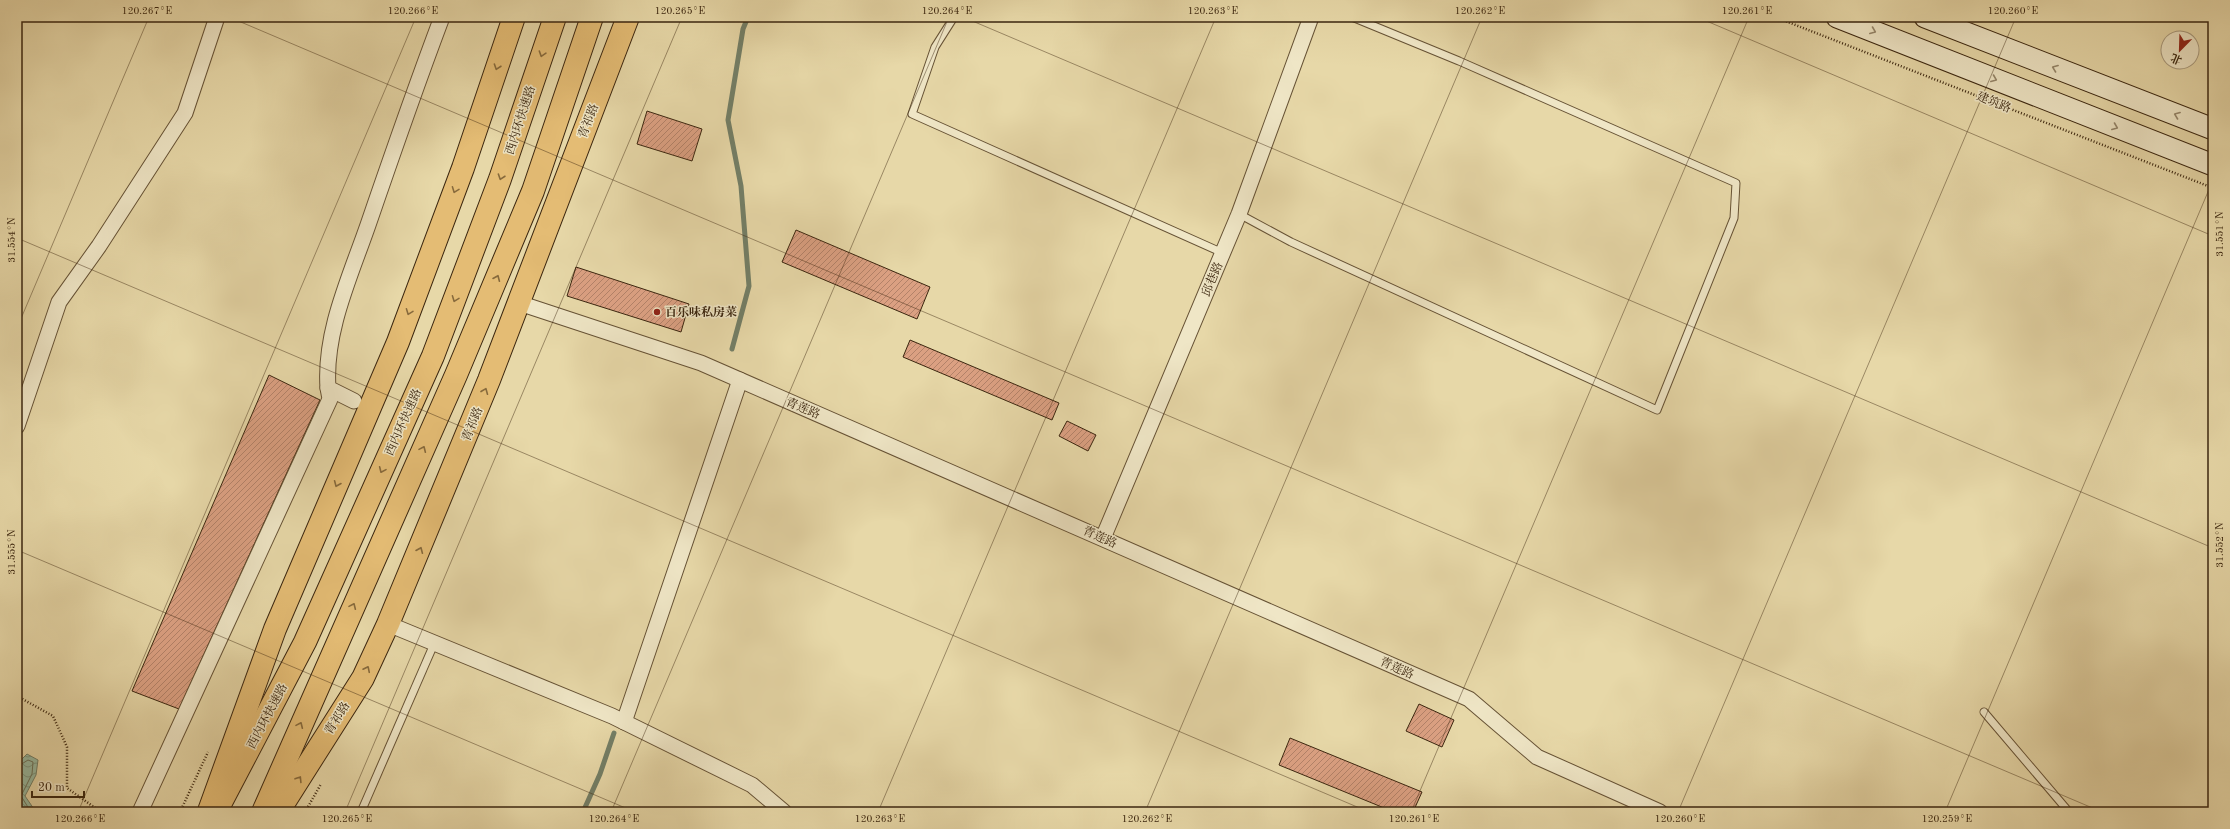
<svg xmlns="http://www.w3.org/2000/svg" width="2230" height="829" viewBox="0 0 2230 829" font-family="'Old Standard TT','Noto Serif SC',serif">
	<style>
		.water { fill: url(#water-waves); stroke: #737f67 }
		.lines { fill: none; stroke-linecap: round; stroke-linejoin: round }
		.shore { stroke: #6a7058; stroke-width: 1 }
		.stream { stroke: #737f67; stroke-width: 5 }
		.building { fill: url(#building-hatch); stroke: #3b260f }
		.service-casing { stroke: #665235; stroke-width: 9 }
		.minor-casing { stroke: #665235; stroke-width: 17 }
		.secondary-casing { stroke: #3b260f; stroke-width: 23 }
		.primary-casing { stroke: #3b260f; stroke-width: 24 }
		.trunk-casing { stroke: #3b260f; stroke-width: 24 }
		.path { stroke: #3b260f; stroke-width: 2.5; stroke-dasharray: 1 2; stroke-linecap: butt }
		.service { stroke: #efe6c6; stroke-width: 7 }
		.minor { stroke: #efe6c6; stroke-width: 15 }
		.secondary { stroke: #efe6c6; stroke-width: 21 }
		.primary { stroke: #e4bc74; stroke-width: 22 }
		.trunk { stroke: #e4bc74; stroke-width: 22 }
		.oneway { stroke: #95866a }
		.oneway2 { stroke: #876a3c }
		.ticks { fill: none; stroke: #3b260f; stroke-width: 1; stroke-opacity: 0.45 }
		.poi-dot { fill: #8f2418; stroke: #efe6c6; stroke-width: 1.5 }
		.labels { text-anchor: middle; stroke-width: 3; stroke-linejoin: round; paint-order: stroke }
		.street-label { font-size: 12px; fill: #3b260f; stroke: #efe6c6 }
		.poi-label { font-size: 12px; font-weight: bold; fill: #3b260f; stroke: #efe6c6; text-anchor: start }
		.neatline { fill: none; stroke: #3b260f; stroke-width: 1.5 }
		.ticks-label { font-size: 10px; text-anchor: middle; fill: #3b260f }
	</style>
	<defs>
		<pattern id="water-waves" width="16" height="10" patternUnits="userSpaceOnUse"><rect width="16" height="10" fill="#98bba2"/><path d="M0 5q4-4 8 0t8 0" fill="none" stroke="#7d9882"/></pattern>
		<pattern id="building-hatch" width="6" height="6" patternUnits="userSpaceOnUse"><rect width="6" height="6" fill="#dba082"/><path d="M-1 1l2-2M0 6l6-6M5 7l2-2" fill="none" stroke="#b38269"/></pattern>
	</defs>
	<rect width="100%" height="100%" fill="#e7d8a8"/>
	<filter id="stains"><feTurbulence type="fractalNoise" baseFrequency=".005" numOctaves="4"/><feColorMatrix values="0 0 0 0 .2 0 0 0 0 .09 0 0 0 0 .02 0 0 0 .5 -.17"/></filter>
	<radialGradient id="worn" r=".72"><stop offset=".6" stop-color="#630" stop-opacity="0"/><stop offset="1" stop-color="#630" stop-opacity=".3"/></radialGradient>
	<path class="water" d="M 27,754 L 38,760 L 36,775 L 25,796 L 36,812 L 17,812 L 17,764 Z"/>
	<g class="lines">
		<path class="shore" d="M 17,767 L 28,760 L 33,762 L 32,774 L 21,796 L 31,812"/>
		<g class="stream">
			<path d="M 732,349 L 749,286 L 741,186 L 728,120 L 743,29 L 748,17"/>
			<path d="M 583,812 L 600,774 L 614,733"/>
		</g>
	</g>
	<g class="building">
		<path d="M 647,111 L 702,129 L 692,161 L 637,144 Z"/>
		<path d="M 796,230 L 930,287 L 917,319 L 782,262 Z"/>
		<path d="M 576,267 L 689,304 L 681,332 L 567,296 Z"/>
		<path d="M 910,340 L 1059,403 L 1052,420 L 903,357 Z"/>
		<path d="M 269,375 L 320,400 L 179,709 L 132,691 Z"/>
		<path d="M 1067,421 L 1096,435 L 1088,451 L 1059,436 Z"/>
		<path d="M 1419,704 L 1454,720 L 1442,747 L 1406,731 Z"/>
		<path d="M 1290,738 L 1422,792 L 1413,812 L 1394,812 L 1279,765 Z"/>
	</g>
	<g class="lines">
		<g class="service-casing">
			<g id="service">
				<path d="M 954,17 L 935,47 L 912,114 L 1223,253"/>
				<path d="M 1239,214 L 1291,242 L 1657,410 L 1734,218 L 1736,183 L 1459,61 L 1352,17"/>
				<path d="M 1984,712 L 2069,812"/>
				<path d="M 361,812 L 434,644"/>
			</g>
		</g>
		<g class="minor-casing">
			<g id="minor">
				<path d="M 519,303 L 701,363 L 1469,699 L 1537,757 L 1660,812"/>
				<path d="M 354,401 L 328,388 C 324,332 350,277 368,225 C 392,155 416,86 442,17"/>
				<path d="M 17,426 L 59,302 L 99,246 L 185,113 L 217,17"/>
				<path d="M 1103,538 L 1239,214 L 1311,17"/>
				<path d="M 388,624 L 612,716 L 752,785 L 784,812"/>
				<path d="M 624,722 L 740,380"/>
				<path d="M 140,812 L 330,399 L 328,388"/>
			</g>
		</g>
		<g class="secondary-casing">
			<g id="secondary">
				<path d="M 1837,17 L 2213,165"/>
				<path d="M 1925,17 L 2213,129"/>
			</g>
		</g>
		<g class="primary-casing">
			<g id="primary">
				<path d="M 209,811 L 275,629 L 398,342 L 463,168 L 514,17"/>
				<path d="M 278,812 L 363,678 L 388,624 L 489,380 L 628,17"/>
			</g>
		</g>
		<g class="trunk-casing">
			<g id="trunk">
				<path d="M 216,812 L 305,642 L 433,356 L 500,179 L 555,17"/>
				<path d="M 263,812 L 456,375 L 533,191 L 592,17"/>
			</g>
		</g>
		<g class="path">
			<path d="M 1775,17 L 2213,188"/>
			<path d="M 17,696 L 53,716 L 67,747 L 67,788 L 101,812"/>
			<path d="M 180,812 L 208,752"/>
			<path d="M 305,812 L 321,784"/>
		</g>
		<use href="#service" class="service"/>
		<use href="#minor" class="minor"/>
		<use href="#secondary" class="secondary"/>
		<use href="#primary" class="primary"/>
		<use href="#trunk" class="trunk"/>
	</g>
	<defs><path id="oneway-chevron" d="M-2-3.5L2.5 0L-2 3.5" fill="none" stroke-width="1.6" stroke-linecap="round" stroke-linejoin="round"/></defs>
	<g class="oneway">
		<use href="#oneway-chevron" transform="translate(1873 31) rotate(22)"/>
		<use href="#oneway-chevron" transform="translate(2055 68) rotate(-159)"/>
		<use href="#oneway-chevron" transform="translate(1994 79) rotate(22)"/>
		<use href="#oneway-chevron" transform="translate(2177 115) rotate(-159)"/>
		<use href="#oneway-chevron" transform="translate(2115 127) rotate(22)"/>
	</g>
	<g class="oneway2">
		<use href="#oneway-chevron" transform="translate(542 54) rotate(108)"/>
		<use href="#oneway-chevron" transform="translate(497 67) rotate(109)"/>
		<use href="#oneway-chevron" transform="translate(501 177) rotate(109)"/>
		<use href="#oneway-chevron" transform="translate(455 190) rotate(111)"/>
		<use href="#oneway-chevron" transform="translate(497 278) rotate(-67)"/>
		<use href="#oneway-chevron" transform="translate(455 299) rotate(111)"/>
		<use href="#oneway-chevron" transform="translate(409 312) rotate(111)"/>
		<use href="#oneway-chevron" transform="translate(485 391) rotate(-68)"/>
		<use href="#oneway-chevron" transform="translate(423 449) rotate(-66)"/>
		<use href="#oneway-chevron" transform="translate(382 470) rotate(114)"/>
		<use href="#oneway-chevron" transform="translate(337 484) rotate(113)"/>
		<use href="#oneway-chevron" transform="translate(420 550) rotate(-67)"/>
		<use href="#oneway-chevron" transform="translate(353 606) rotate(-66)"/>
		<use href="#oneway-chevron" transform="translate(367 669) rotate(-64)"/>
		<use href="#oneway-chevron" transform="translate(300 725) rotate(-66)"/>
		<use href="#oneway-chevron" transform="translate(299 779) rotate(-58)"/>
	</g>
	<path class="ticks" d="M 229,17 L 2102,812M 963,17 L 2213,548M 1697,17 L 2213,236M 17,238 L 1369,812M 17,328 L 149,17M 17,550 L 635,812M 78,812 L 416,17M 345,812 L 682,17M 611,812 L 949,17M 878,812 L 1216,17M 1145,812 L 1482,17M 1411,812 L 1749,17M 1678,812 L 2016,17M 1945,812 L 2213,180M 2211,812 L 2213,808"/>
	<circle class="poi-dot" cx="657" cy="312" r="4"/>
	<g class="labels">
		<g class="street-label">
			<text transform="translate(1994 102) rotate(22)" y="4">建筑路</text>
			<text transform="translate(520 120) rotate(-72)" y="4">西内环快速路</text>
			<text transform="translate(588 121) rotate(-69)" y="4">青祁路</text>
			<text transform="translate(1212 279) rotate(-67)" y="4">邱巷路</text>
			<text transform="translate(803 408) rotate(23)" y="4">青莲路</text>
			<text transform="translate(403 422) rotate(-66)" y="4">西内环快速路</text>
			<text transform="translate(472 424) rotate(-68)" y="4">青祁路</text>
			<text transform="translate(1100 537) rotate(24)" y="4">青莲路</text>
			<text transform="translate(1397 668) rotate(24)" y="4">青莲路</text>
			<text transform="translate(267 716) rotate(-62)" y="4">西内环快速路</text>
			<text transform="translate(337 718) rotate(-58)" y="4">青祁路</text>
		</g>
		<g class="poi-label">
			<text x="665" y="316">百乐味私房菜</text>
		</g>
	</g>
	<rect width="2230" height="829" fill="none" stroke="#e7d8a8" stroke-width="44"/>
	<g transform="translate(2180 50) rotate(203)"><circle r="19" fill="#efe6c6" stroke="#a7997d"/>
	<path d="M0-3L7 15L0 10L-7 15Z" fill="#8f2418"/>
	<text y="-6" font-size="11" font-weight="bold" text-anchor="middle" fill="#3b260f">北</text>
	</g>
	<path d="M32 791v6h52v-6" fill="none" stroke="#3b260f" stroke-width="2"/>
	<text x="38" y="791" font-size="12" fill="#3b260f" stroke="#efe6c6" stroke-width="3" paint-order="stroke">20 m</text>
	<rect x="22" y="22" width="2186" height="785" class="neatline"/>
	<g class="ticks-label">
		<text x="147" y="14">120.267°E</text>
		<text x="413" y="14">120.266°E</text>
		<text x="680" y="14">120.265°E</text>
		<text x="947" y="14">120.264°E</text>
		<text x="1213" y="14">120.263°E</text>
		<text x="1480" y="14">120.262°E</text>
		<text x="1747" y="14">120.261°E</text>
		<text x="2013" y="14">120.260°E</text>
		<text transform="translate(2219 234) rotate(-90)" y="4">31.551°N</text>
		<text transform="translate(11 240) rotate(-90)" y="4">31.554°N</text>
		<text transform="translate(2219 545) rotate(-90)" y="4">31.552°N</text>
		<text transform="translate(11 552) rotate(-90)" y="4">31.555°N</text>
		<text x="80" y="822">120.266°E</text>
		<text x="347" y="822">120.265°E</text>
		<text x="614" y="822">120.264°E</text>
		<text x="880" y="822">120.263°E</text>
		<text x="1147" y="822">120.262°E</text>
		<text x="1414" y="822">120.261°E</text>
		<text x="1680" y="822">120.260°E</text>
		<text x="1947" y="822">120.259°E</text>
	</g>
	<rect width="100%" height="100%" filter="url(#stains)"/>
	<rect width="100%" height="100%" fill="url(#worn)"/>
</svg>
